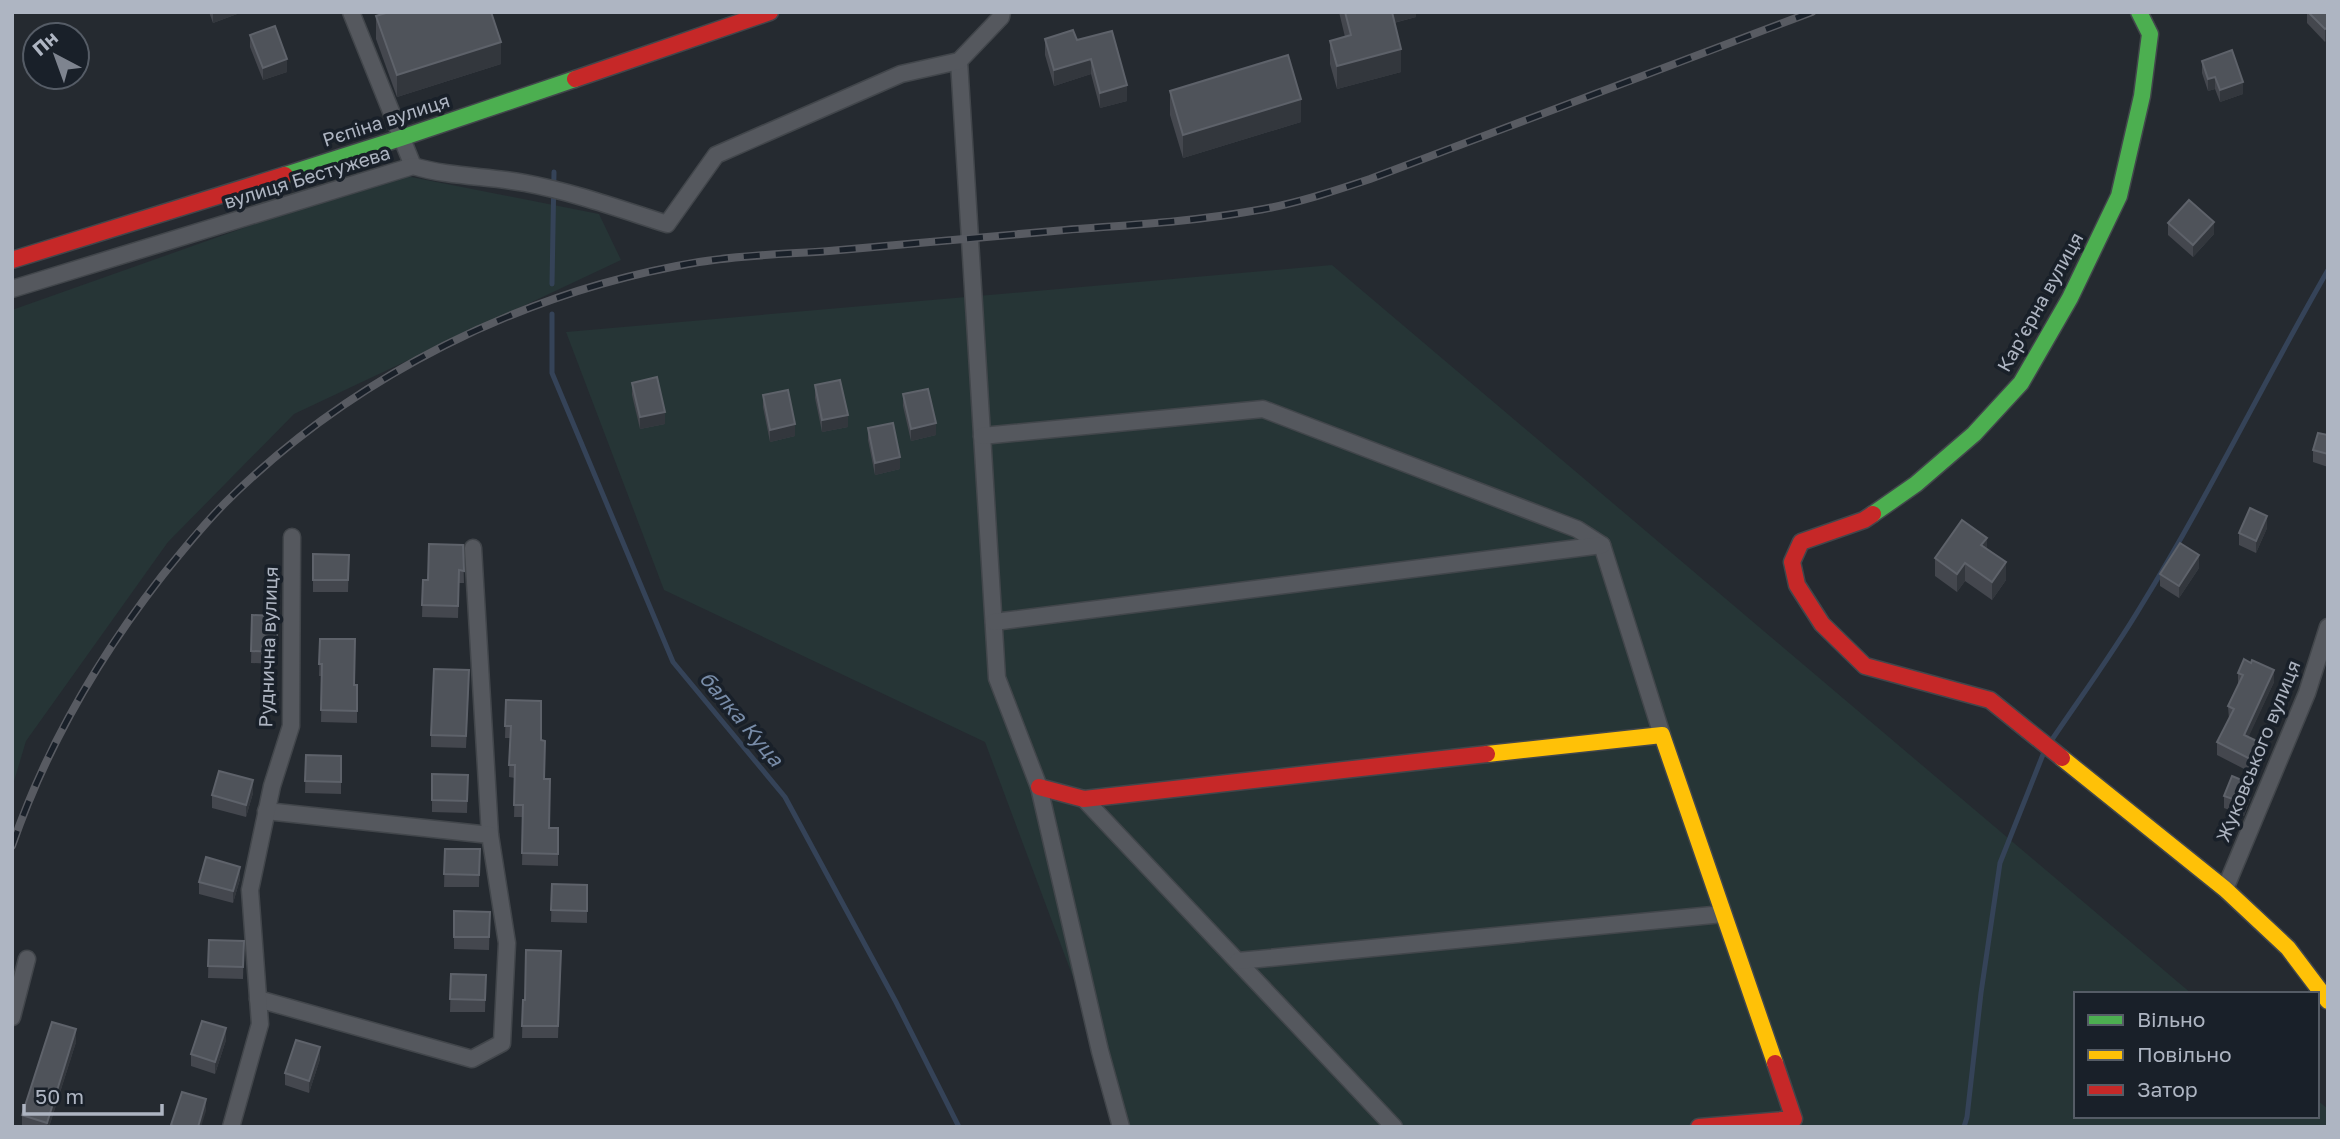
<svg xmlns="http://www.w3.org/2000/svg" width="2340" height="1139" viewBox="0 0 2340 1139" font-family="'Golos Text',sans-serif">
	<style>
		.green { fill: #263536 }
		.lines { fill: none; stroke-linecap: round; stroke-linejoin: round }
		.stream { stroke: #354358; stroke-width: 5 }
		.street-casing { stroke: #42464b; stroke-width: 19 }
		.fast-casing { stroke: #42464b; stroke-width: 19 }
		.slow-casing { stroke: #42464b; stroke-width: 19 }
		.jam-casing { stroke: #42464b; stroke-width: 19 }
		.street { stroke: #55585e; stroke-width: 16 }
		.fast { stroke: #4caf50; stroke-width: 16 }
		.slow { stroke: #ffc107; stroke-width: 16 }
		.jam { stroke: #c62828; stroke-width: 16 }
		.rail-casing { stroke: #585b62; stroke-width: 8 }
		.rail { stroke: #192029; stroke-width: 5; stroke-dasharray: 16; stroke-linecap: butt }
		.wall { fill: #44474e }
		.shaded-wall { fill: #33373d }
		.building { fill: #4f535a; stroke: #5e626a; stroke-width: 2 }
		.labels { text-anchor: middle; stroke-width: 7; stroke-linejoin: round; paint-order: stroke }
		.street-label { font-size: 19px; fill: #aeb5c2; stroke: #192029 }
		.water-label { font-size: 21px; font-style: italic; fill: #788ca8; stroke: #192029 }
	</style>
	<rect width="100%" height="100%" fill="#252a30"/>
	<g class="green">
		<path d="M 396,174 L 599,214 L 621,260 L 294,414 L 168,542 L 26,741 L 12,788 L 12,310 Z"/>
		<path d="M 1332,265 L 2192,994 L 2076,994 L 2076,1116 L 2317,1116 L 2317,1100 L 2328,1109 L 2328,1127 L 1129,1127 L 985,742 L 664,590 L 566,332 Z"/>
	</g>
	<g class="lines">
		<g class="stream">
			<path d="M 552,284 L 554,172"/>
			<path d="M 552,314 L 552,373 L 673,662 L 785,797 L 896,1002 L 959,1127"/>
			<path d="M 2049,744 C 2080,698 2113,653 2141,606 C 2208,497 2264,381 2328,270"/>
			<path d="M 1964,1127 L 1967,1117 L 1981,993 L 2000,863 L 2044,752"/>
		</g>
		<g class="street-casing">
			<g id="street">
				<path d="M 351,12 L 413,166"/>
				<path d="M 959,61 L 997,678 L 1039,787 L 1100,1051 L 1121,1127"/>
				<path d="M 12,289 L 413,166 C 450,177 488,176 525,183 C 573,192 620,209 667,224 L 716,155 L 901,74 L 959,61 L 1001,17 L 1002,12"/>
				<path d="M 982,436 L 1263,409 L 1577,529 L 1602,545 L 1662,735"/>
				<path d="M 473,548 L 490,835"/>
				<path d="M 994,622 L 1602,545"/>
				<path d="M 1084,799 L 1394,1127"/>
				<path d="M 2225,889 L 2307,693 L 2328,627"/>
				<path d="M 1238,961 L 1723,914"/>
				<path d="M 258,999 L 472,1059 L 502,1043 L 507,943 L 490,835 L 266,811"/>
				<path d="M 12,1017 L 27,959"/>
				<path d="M 231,1127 L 260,1024 L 250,890 L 272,786 L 291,726 L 292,537"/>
			</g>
		</g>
		<g class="fast-casing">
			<g id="fast">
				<path d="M 285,175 L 401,138 L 575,79"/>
				<path d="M 1873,514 L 1916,484 L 1974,434 L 2021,383 L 2070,298 L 2119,196 L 2142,96 L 2150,34 L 2139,12"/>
			</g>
		</g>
		<g class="slow-casing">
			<g id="slow">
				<path d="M 1487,754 L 1662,735 L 1775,1063"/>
				<path d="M 2062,758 L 2225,889 L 2288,948 L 2328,1001"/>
			</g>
		</g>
		<g class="jam-casing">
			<g id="jam">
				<path d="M 575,79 L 770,12"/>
				<path d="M 12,260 L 285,175"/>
				<path d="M 1873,514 L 1864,520 L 1801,542 L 1792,562 L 1797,585 L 1822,624 L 1865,666 L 1990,700 L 2062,758"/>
				<path d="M 1039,787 L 1084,799 L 1487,754"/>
				<path d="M 1699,1127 L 1794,1119 L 1775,1063"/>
			</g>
		</g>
		<use href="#street" class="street"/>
		<use href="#fast" class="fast"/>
		<use href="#slow" class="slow"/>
		<use href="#jam" class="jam"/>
		<g class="rail-casing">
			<path id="rail" d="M 12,846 C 46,747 98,658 162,576 C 182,551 203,525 226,502 C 353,376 523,291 699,262 C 742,255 786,254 829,251 C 908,244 986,237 1065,230 C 1127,225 1190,222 1252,211 C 1292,205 1331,192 1370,179 L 1812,12"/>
		</g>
		<use href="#rail" class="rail"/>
	</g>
	<g class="wall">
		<path d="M 209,12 L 237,12 L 237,14 L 213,23 Z"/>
		<path d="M 1339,12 L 1416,12 L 1416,17 L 1394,23 L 1401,72 L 1337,89 L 1330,64 L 1330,41 L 1345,37 Z"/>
		<path d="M 2307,12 L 2328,12 L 2325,42 L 2307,23 Z"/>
		<path d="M 376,16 L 501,64 L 397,97 L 376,39 Z"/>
		<path d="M 250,35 L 287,72 L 263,80 L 250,47 Z"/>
		<path d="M 1045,39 L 1077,40 L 1127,101 L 1100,108 L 1091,74 L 1054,86 L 1045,55 Z"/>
		<path d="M 2202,61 L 2243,94 L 2220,102 L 2215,89 L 2208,91 L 2202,73 Z"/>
		<path d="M 1170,91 L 1301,122 L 1183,158 L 1170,115 Z"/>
		<path d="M 2168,223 L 2214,234 L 2193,257 L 2168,235 Z"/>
		<path d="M 632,383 L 665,424 L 640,429 L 632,395 Z"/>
		<path d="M 815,385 L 848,427 L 822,432 L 815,398 Z"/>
		<path d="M 903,394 L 936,435 L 911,441 L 903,406 Z"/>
		<path d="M 763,395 L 795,436 L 770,442 L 763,407 Z"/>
		<path d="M 868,428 L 900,469 L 875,475 L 868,440 Z"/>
		<path d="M 2328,435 L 2328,467 L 2313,462 L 2313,450 Z"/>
		<path d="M 2267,528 L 2256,553 L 2239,545 L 2239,533 Z"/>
		<path d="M 463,545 L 464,583 L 459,583 L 458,618 L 422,617 L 423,580 L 428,580 Z"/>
		<path d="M 1987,549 L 2006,580 L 1992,600 L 1965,581 L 1957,592 L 1935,576 L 1935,558 Z"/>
		<path d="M 313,554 L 349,555 L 348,592 L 313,592 Z"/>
		<path d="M 2199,568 L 2179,598 L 2160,586 L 2160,574 Z"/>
		<path d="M 252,615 L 278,616 L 276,664 L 251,663 Z"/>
		<path d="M 320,639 L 354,685 L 357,685 L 357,723 L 321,722 L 322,676 L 319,676 Z"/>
		<path d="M 2238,673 L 2274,682 L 2248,737 L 2259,754 L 2250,772 L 2217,755 L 2217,742 L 2229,719 L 2228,706 L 2238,685 Z"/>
		<path d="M 469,682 L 466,748 L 431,747 L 431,735 Z"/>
		<path d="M 506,700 L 541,740 L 549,828 L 558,828 L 558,866 L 522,865 L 523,817 L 514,817 L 515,778 L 509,777 L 510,738 L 505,738 Z"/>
		<path d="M 306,755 L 341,756 L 341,794 L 305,793 Z"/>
		<path d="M 432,774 L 468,775 L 467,813 L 432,812 Z"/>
		<path d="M 253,793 L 246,817 L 212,808 L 212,795 Z"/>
		<path d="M 2224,796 L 2251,796 L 2244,816 L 2224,808 Z"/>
		<path d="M 445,849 L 480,849 L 479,887 L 444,887 Z"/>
		<path d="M 240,879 L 233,903 L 199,894 L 199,882 Z"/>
		<path d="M 552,884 L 587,885 L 587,923 L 551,922 Z"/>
		<path d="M 454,911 L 490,912 L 489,950 L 454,949 Z"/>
		<path d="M 209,940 L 244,941 L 243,979 L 208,978 Z"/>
		<path d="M 561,963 L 558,1038 L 522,1038 L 523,1000 L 525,1000 Z"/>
		<path d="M 451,974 L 486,975 L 485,1012 L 450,1012 Z"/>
		<path d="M 226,1040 L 215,1074 L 191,1066 L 191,1054 Z"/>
		<path d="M 76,1042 L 49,1127 L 22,1127 L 22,1115 Z"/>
		<path d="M 320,1059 L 309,1093 L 285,1085 L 285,1073 Z"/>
	</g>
	<g class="shaded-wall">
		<path d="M 213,12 L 237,12 L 237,14 L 213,23 Z"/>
		<path d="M 1389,12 L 1416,12 L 1416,17 L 1389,24 Z"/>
		<path d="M 2328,27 L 2328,39 L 2325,42 L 2325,29 Z"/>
		<path d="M 501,42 L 501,64 L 397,97 L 397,75 Z"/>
		<path d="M 1401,49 L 1401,72 L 1337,89 L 1337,66 Z"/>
		<path d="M 287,59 L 287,72 L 263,80 L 263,68 Z"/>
		<path d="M 1091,59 L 1091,74 L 1054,86 L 1054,70 Z"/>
		<path d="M 2215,77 L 2215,89 L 2208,91 L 2208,79 Z"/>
		<path d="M 2243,82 L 2243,94 L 2220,102 L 2220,90 Z"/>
		<path d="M 1127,85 L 1127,101 L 1100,108 L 1100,93 Z"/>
		<path d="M 1301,99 L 1301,122 L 1183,158 L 1183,135 Z"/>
		<path d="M 2214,222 L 2214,234 L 2193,257 L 2193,245 Z"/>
		<path d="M 665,412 L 665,424 L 640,429 L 640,417 Z"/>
		<path d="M 848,415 L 848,427 L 822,432 L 822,420 Z"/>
		<path d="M 936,423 L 936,435 L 911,441 L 911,429 Z"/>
		<path d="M 795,424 L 795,436 L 770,442 L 770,430 Z"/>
		<path d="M 900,457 L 900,469 L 875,475 L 875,463 Z"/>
		<path d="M 2267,516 L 2267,528 L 2256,553 L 2256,541 Z"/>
		<path d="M 1987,538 L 1987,556 L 1981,545 Z"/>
		<path d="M 2199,555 L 2199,568 L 2179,598 L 2179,586 Z"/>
		<path d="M 2006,562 L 2006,580 L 1992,600 L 1992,582 Z"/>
		<path d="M 1965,563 L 1965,581 L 1957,592 L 1957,574 Z"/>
		<path d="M 2274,670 L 2274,682 L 2244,747 L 2244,735 Z"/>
		<path d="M 2259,742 L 2259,754 L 2250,772 L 2250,759 Z"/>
		<path d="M 253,780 L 253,793 L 246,817 L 246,805 Z"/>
		<path d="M 2251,784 L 2251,796 L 2244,816 L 2244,803 Z"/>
		<path d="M 240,867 L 240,879 L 233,903 L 233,891 Z"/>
		<path d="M 226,1028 L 226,1040 L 215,1074 L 215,1062 Z"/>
		<path d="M 76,1029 L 76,1042 L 49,1127 L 47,1127 L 47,1123 Z"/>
		<path d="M 320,1047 L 320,1059 L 309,1093 L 309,1081 Z"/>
		<path d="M 206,1099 L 206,1111 L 201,1127 L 198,1127 Z"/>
	</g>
	<g class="building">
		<path d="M 389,12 L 491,12 L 501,42 L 397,75 L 376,16 Z"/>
		<path d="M 1345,12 L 1392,12 L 1401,49 L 1337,66 L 1330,41 L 1351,35 Z"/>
		<path d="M 2308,12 L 2328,12 L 2328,27 L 2325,29 Z"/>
		<path d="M 275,26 L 287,59 L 263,68 L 250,35 Z"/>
		<path d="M 1073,30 L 1077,40 L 1112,31 L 1127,85 L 1100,93 L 1091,59 L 1054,70 L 1045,39 Z"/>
		<path d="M 2232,50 L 2243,82 L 2220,90 L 2215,77 L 2208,79 L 2202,61 Z"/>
		<path d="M 1288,55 L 1301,99 L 1183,135 L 1170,91 Z"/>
		<path d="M 2189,200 L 2214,222 L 2193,245 L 2168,223 Z"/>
		<path d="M 657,377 L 665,412 L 640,417 L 632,383 Z"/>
		<path d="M 840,380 L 848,415 L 822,420 L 815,385 Z"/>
		<path d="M 928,389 L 936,423 L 911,429 L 903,394 Z"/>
		<path d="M 788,390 L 795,424 L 770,430 L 763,395 Z"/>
		<path d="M 893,423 L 900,457 L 875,463 L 868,428 Z"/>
		<path d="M 2318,433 L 2328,435 L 2328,454 L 2313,450 Z"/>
		<path d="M 2250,508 L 2267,516 L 2256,541 L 2239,533 Z"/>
		<path d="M 1962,520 L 1987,538 L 1981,545 L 2006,562 L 1992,582 L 1965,563 L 1957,574 L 1935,558 Z"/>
		<path d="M 2180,543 L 2199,555 L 2179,586 L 2160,574 Z"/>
		<path d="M 429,544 L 463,545 L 464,571 L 459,570 L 458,606 L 422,605 L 423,580 L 428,580 Z"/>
		<path d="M 313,554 L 349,555 L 348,580 L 313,580 Z"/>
		<path d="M 252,615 L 278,616 L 276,652 L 251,651 Z"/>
		<path d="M 320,639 L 355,639 L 354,685 L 357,685 L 357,711 L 321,710 L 322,664 L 319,664 Z"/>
		<path d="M 2244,659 L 2251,663 L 2252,660 L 2274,670 L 2244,735 L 2259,742 L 2250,759 L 2217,742 L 2234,709 L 2228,706 L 2243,675 L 2238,673 Z"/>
		<path d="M 434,669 L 469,670 L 466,736 L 431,735 Z"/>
		<path d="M 506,700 L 541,701 L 541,740 L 545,741 L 544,779 L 550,779 L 549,828 L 558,828 L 558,854 L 522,853 L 523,805 L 514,805 L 515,765 L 509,765 L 511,726 L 505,726 Z"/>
		<path d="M 306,755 L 341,756 L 341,782 L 305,781 Z"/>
		<path d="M 219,771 L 253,780 L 246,805 L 212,795 Z"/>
		<path d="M 432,774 L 468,775 L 467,801 L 432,800 Z"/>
		<path d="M 2232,776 L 2251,784 L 2244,803 L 2224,796 Z"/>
		<path d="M 445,849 L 480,849 L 479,875 L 444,874 Z"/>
		<path d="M 206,857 L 240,867 L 233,891 L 199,882 Z"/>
		<path d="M 552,884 L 587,885 L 587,911 L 551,910 Z"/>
		<path d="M 454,911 L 490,912 L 489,937 L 454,937 Z"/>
		<path d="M 209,940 L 244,941 L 243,967 L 208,966 Z"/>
		<path d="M 526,950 L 561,951 L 558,1026 L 522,1026 L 523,1000 L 525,1000 Z"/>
		<path d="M 451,974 L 486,975 L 485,1000 L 450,999 Z"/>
		<path d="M 202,1021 L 226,1028 L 215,1062 L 191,1054 Z"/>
		<path d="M 52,1022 L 76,1029 L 47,1123 L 22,1115 Z"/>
		<path d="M 296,1040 L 320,1047 L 309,1081 L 285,1073 Z"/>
		<path d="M 182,1092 L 206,1099 L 198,1127 L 176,1127 L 171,1125 Z"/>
	</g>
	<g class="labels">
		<g class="street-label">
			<text transform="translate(386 120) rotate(-18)" y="7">Рєпіна вулиця</text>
			<text transform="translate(307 177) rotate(-17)" y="7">вулиця Бестужева</text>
			<text transform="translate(2040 302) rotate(-61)" y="7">Карʼєрна вулиця</text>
			<text transform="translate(268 647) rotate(-88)" y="7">Руднична вулиця</text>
			<text transform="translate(2258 751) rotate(-68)" y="7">Жуковського вулиця</text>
		</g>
		<g class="water-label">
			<text transform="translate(741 719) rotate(50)" y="7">балка Куца</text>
		</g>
	</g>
	<rect width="2340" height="1139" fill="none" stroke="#aeb5c2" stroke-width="28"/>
	<rect x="2074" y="992" width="245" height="126" fill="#192029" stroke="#555c66" stroke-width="2"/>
	<rect x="2088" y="1015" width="35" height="10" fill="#4caf50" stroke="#555c66" stroke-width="2"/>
	<text x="2137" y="1027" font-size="21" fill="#aeb5c2">Вільно</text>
	<rect x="2088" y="1050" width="35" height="10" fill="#ffc107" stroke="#555c66" stroke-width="2"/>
	<text x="2137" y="1062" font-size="21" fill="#aeb5c2">Повільно</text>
	<rect x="2088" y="1085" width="35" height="10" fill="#c62828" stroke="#555c66" stroke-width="2"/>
	<text x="2137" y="1097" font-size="21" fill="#aeb5c2">Затор</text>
	<g transform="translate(56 56) rotate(319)"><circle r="33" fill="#192029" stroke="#555c66" stroke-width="2"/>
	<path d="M0-5L12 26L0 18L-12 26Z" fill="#7e848f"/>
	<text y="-10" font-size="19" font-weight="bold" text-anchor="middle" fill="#aeb5c2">Пн</text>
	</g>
	<path d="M24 1104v10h138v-10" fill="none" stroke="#aeb5c2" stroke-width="3.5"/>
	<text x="35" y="1104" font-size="21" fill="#aeb5c2" stroke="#192029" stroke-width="5" paint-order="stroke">50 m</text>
</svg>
